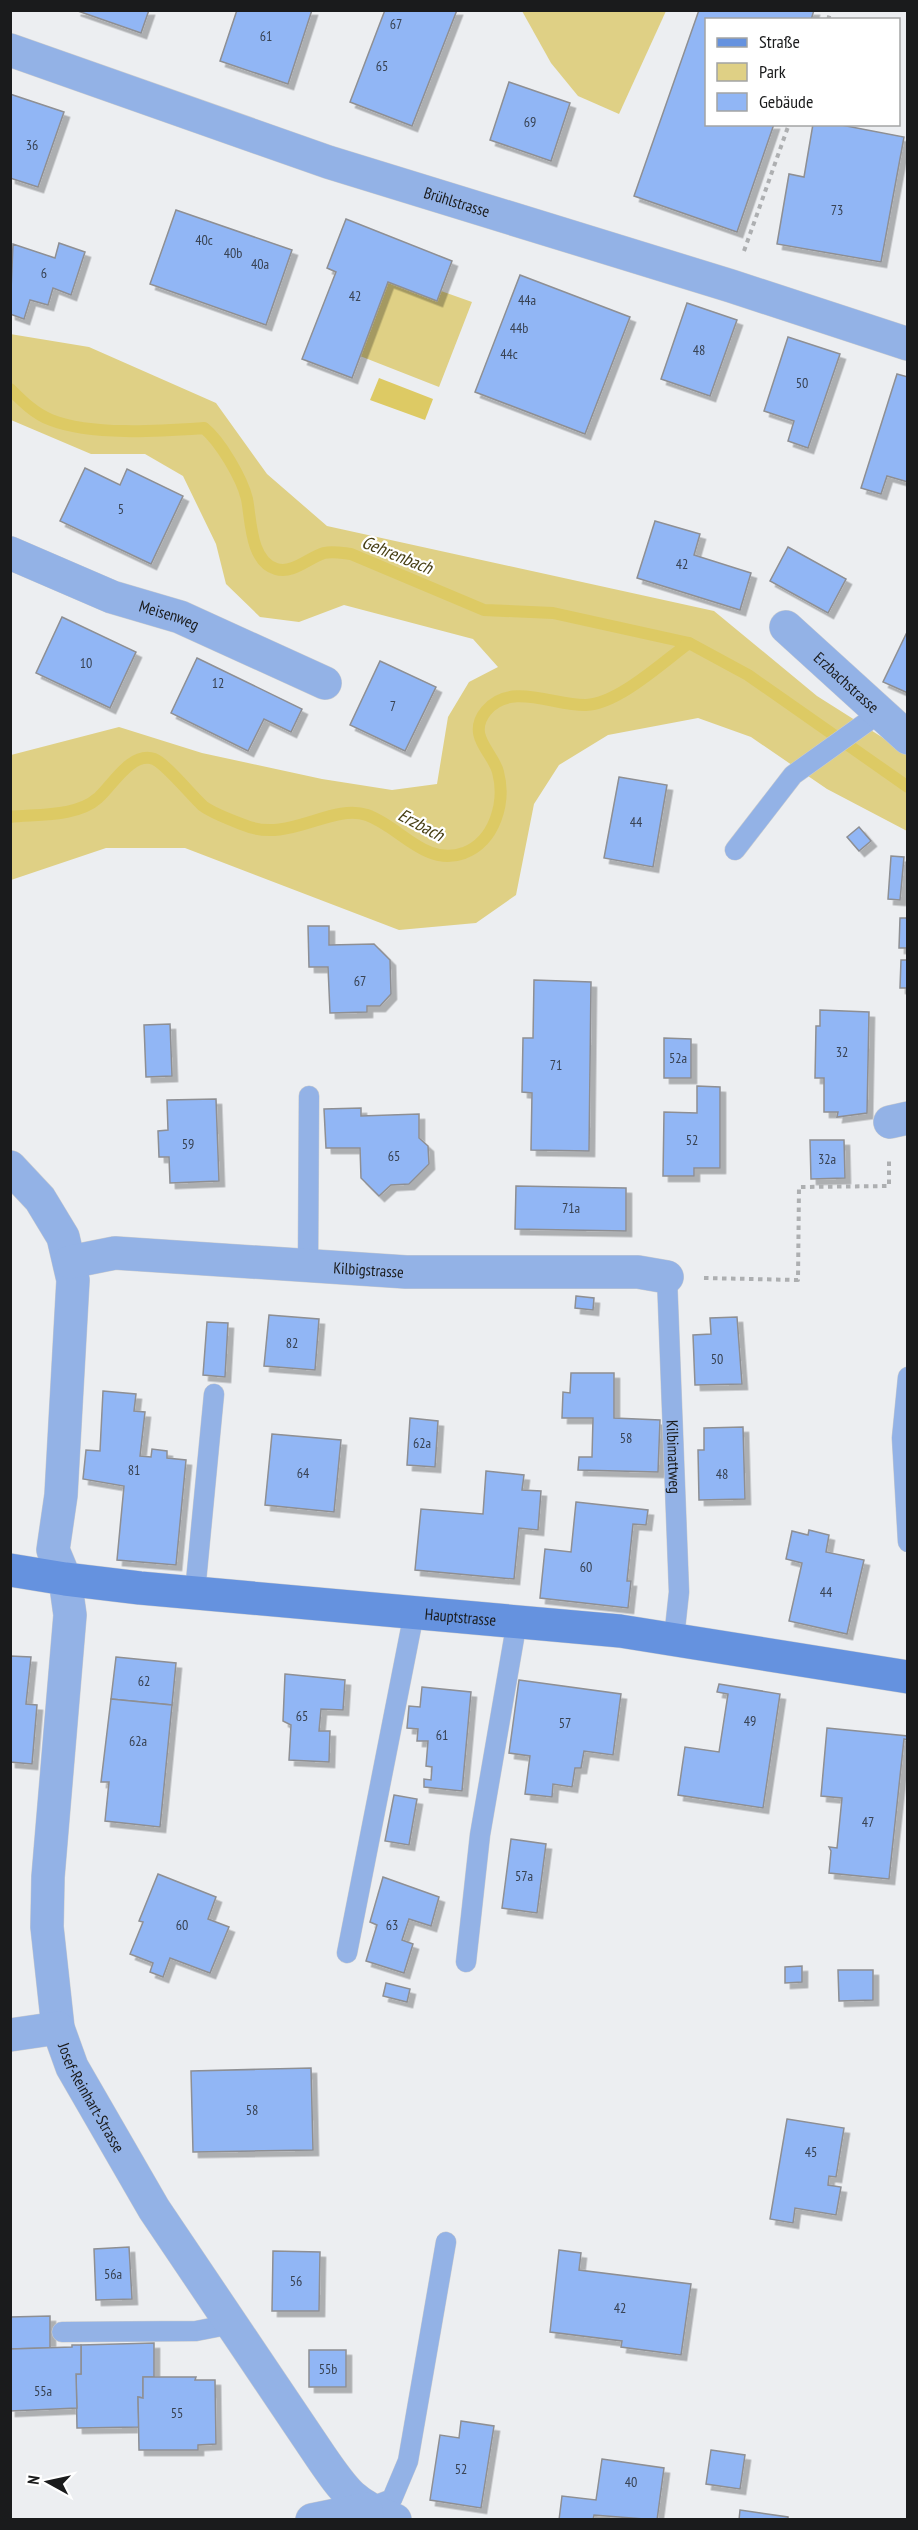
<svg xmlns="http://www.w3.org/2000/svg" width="918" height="2530" viewBox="0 0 918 2530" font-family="'PT Sans Narrow',sans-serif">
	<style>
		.green { fill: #dfd085 }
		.water { fill: #ddca64 }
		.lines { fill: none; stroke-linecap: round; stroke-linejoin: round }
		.stream { stroke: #ddca64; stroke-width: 12 }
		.building { fill: #91b6f5; stroke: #8e8f93; stroke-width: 1.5; filter: url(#shadow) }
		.lane-casing { stroke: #cacccf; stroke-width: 21 }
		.street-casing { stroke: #cacccf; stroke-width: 34 }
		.secondary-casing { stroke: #cacccf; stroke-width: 34 }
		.path { stroke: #adafb1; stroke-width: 4; stroke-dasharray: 4.5 4.5; stroke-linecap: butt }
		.lane { stroke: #93b2e6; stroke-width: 20 }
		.street { stroke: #93b2e6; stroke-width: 33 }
		.secondary { stroke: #6592df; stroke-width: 33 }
		.labels { text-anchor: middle; stroke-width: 4.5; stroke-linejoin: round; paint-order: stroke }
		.number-label { font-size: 14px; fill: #384252 }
		.street-label { font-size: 16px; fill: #1a1b1c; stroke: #fff }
		.water-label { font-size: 18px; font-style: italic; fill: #463e13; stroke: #fff }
	</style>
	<defs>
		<filter id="shadow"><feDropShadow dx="5.5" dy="5.5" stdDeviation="0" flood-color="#0004"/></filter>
	</defs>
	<rect width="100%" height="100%" fill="#eceef1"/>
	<g class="green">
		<path d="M 522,11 L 666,11 L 619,114 L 578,96 L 551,63 Z"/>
		<path d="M 388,282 L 437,301 L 441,291 L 472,302 L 439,387 L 360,356 Z"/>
		<path d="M 10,334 L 89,347 L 216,403 L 267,474 L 327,526 L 714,611 L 817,696 L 907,753 L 907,831 L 827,789 L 751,737 L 698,718 L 608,735 L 559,765 L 534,804 L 516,895 L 476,923 L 399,930 L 185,848 L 106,848 L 11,880 L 11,755 L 119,727 L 202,753 L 322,779 L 392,790 L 437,784 L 448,717 L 469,682 L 498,667 L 473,639 L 344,605 L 299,622 L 260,617 L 226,584 L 216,544 L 183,476 L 145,454 L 91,454 L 11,420 Z"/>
	</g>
	<path class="water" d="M 379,378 L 433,399 L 425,420 L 370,400 Z"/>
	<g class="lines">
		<g class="stream">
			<path d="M 10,389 C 22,401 35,414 51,420 C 92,436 160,431 204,428 C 220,441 242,478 247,499 C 251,519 250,561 276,569 C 293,574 308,558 324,553 C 333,551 342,553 351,554 L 484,610 L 553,613 L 689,643"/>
			<path d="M 10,817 C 37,814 77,817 98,798 C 112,786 131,751 154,759 C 165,763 192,796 203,806 C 214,814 231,820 244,825 C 288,844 331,803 367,815 C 401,827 425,867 464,853 C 495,841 506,802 498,772 C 493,752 466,736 486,711 C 510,681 555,706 586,705 C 618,704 663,662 689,643 L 748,675 L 908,787"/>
		</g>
	</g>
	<g class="building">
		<path d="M 75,10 L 149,10 L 141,33 Z"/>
		<path d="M 237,10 L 312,10 L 288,84 L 220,61 Z"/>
		<path d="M 385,10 L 457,10 L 412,126 L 350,102 Z"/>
		<path d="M 699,10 L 814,10 L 811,20 L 706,20 L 706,124 L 774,124 L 737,232 L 634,196 Z"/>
		<path d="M 509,82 L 570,103 L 551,161 L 490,140 Z"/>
		<path d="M 10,94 L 64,112 L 38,187 L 10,178 Z"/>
		<path d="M 813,124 L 836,124 L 904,137 L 881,262 L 777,244 L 789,174 L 804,177 Z"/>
		<path d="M 176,210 L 292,250 L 266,325 L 150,284 Z"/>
		<path d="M 346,219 L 452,261 L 437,301 L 388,282 L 352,378 L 302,359 L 336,272 L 327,268 Z"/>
		<path d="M 59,243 L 85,252 L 71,295 L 53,288 L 48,305 L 30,300 L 24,319 L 10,314 L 13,244 L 55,258 Z"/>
		<path d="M 520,275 L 630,317 L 585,434 L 475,392 Z"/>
		<path d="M 687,303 L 737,320 L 710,396 L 661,379 Z"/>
		<path d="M 788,337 L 840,354 L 808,448 L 788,441 L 794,421 L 764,411 Z"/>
		<path d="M 897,374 L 908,377 L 908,482 L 887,476 L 881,494 L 861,488 Z"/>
		<path d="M 85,468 L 120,485 L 127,469 L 183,496 L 151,564 L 60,521 Z"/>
		<path d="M 655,521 L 700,534 L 694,555 L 751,573 L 740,610 L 637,578 Z"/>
		<path d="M 788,547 L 846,579 L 828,613 L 770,581 Z"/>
		<path d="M 62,617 L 136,652 L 110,708 L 36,673 Z"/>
		<path d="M 908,630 L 908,693 L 883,682 Z"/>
		<path d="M 197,658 L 302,709 L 291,732 L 264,719 L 248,751 L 171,713 Z"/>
		<path d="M 380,661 L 436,687 L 405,751 L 350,725 Z"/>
		<path d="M 619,777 L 667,785 L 653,867 L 604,858 Z"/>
		<path d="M 859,827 L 871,841 L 859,851 L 847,837 Z"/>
		<path d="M 891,856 L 904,857 L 900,900 L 888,899 Z"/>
		<path d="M 900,918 L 908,918 L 908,948 L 899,948 Z"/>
		<path d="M 308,926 L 329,926 L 329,945 L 374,944 L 390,960 L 391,994 L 380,1006 L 367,1006 L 367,1012 L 330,1013 L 328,967 L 309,967 Z"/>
		<path d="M 901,960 L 908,960 L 908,988 L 900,988 Z"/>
		<path d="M 534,980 L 591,982 L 589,1151 L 531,1150 L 532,1093 L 522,1092 L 523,1038 L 533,1038 Z"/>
		<path d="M 820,1010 L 869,1012 L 867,1113 L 837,1117 L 838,1112 L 824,1112 L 824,1078 L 815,1078 L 816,1026 L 820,1026 Z"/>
		<path d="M 170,1024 L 172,1076 L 146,1077 L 144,1025 Z"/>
		<path d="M 664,1038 L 691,1039 L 691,1078 L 664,1078 Z"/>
		<path d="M 697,1086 L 720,1087 L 720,1168 L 694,1168 L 694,1176 L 663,1176 L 664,1112 L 697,1113 Z"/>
		<path d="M 216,1099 L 219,1181 L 170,1183 L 169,1157 L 159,1157 L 158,1131 L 168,1130 L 167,1100 Z"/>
		<path d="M 361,1108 L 361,1116 L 419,1114 L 419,1138 L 428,1146 L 429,1164 L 409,1184 L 391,1185 L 379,1196 L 361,1178 L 360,1148 L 326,1148 L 324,1109 Z"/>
		<path d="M 810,1140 L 844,1140 L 845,1178 L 811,1179 Z"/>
		<path d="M 516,1186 L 626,1188 L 626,1231 L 515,1229 Z"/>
		<path d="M 576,1296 L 594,1298 L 593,1310 L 575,1308 Z"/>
		<path d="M 269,1315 L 319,1319 L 315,1370 L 264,1366 Z"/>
		<path d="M 737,1317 L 742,1384 L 695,1385 L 693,1335 L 711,1334 L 710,1318 Z"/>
		<path d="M 207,1322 L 228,1323 L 225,1377 L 203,1375 Z"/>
		<path d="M 571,1373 L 614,1373 L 614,1418 L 660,1420 L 658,1472 L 578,1470 L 579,1457 L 592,1457 L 593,1418 L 562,1418 L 563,1392 L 570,1393 Z"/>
		<path d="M 103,1391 L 136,1394 L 134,1411 L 145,1412 L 140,1456 L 151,1457 L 152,1449 L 167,1451 L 167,1458 L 186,1460 L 176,1565 L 117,1560 L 124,1486 L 83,1479 L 86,1450 L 100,1451 Z"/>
		<path d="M 410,1418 L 438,1421 L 435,1467 L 407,1465 Z"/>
		<path d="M 743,1427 L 745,1499 L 699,1500 L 698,1450 L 704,1450 L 704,1428 Z"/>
		<path d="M 272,1434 L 341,1440 L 334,1512 L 265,1505 Z"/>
		<path d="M 486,1471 L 524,1475 L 522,1490 L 541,1491 L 538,1530 L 519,1528 L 514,1579 L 415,1570 L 421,1509 L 483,1514 Z"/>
		<path d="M 576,1502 L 648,1510 L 646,1525 L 633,1524 L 627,1581 L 631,1581 L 628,1608 L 540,1598 L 545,1549 L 571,1552 Z"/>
		<path d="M 809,1530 L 829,1535 L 826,1552 L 864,1560 L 847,1634 L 789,1621 L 802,1563 L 786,1559 L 792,1531 L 808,1535 Z"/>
		<path d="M 10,1656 L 31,1657 L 26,1704 L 37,1705 L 32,1764 L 10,1762 Z"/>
		<path d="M 116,1657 L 176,1663 L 172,1705 L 111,1699 Z"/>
		<path d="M 285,1674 L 345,1680 L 343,1710 L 321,1709 L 319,1731 L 330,1731 L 329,1762 L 289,1760 L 291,1725 L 283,1721 Z"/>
		<path d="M 519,1680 L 621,1694 L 613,1755 L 584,1751 L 581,1768 L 575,1768 L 572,1787 L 553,1784 L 552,1797 L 525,1794 L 530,1756 L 509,1753 Z"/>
		<path d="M 719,1684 L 780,1694 L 763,1808 L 678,1795 L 685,1747 L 719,1752 L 728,1694 L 717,1692 Z"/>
		<path d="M 422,1687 L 471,1692 L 462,1791 L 424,1787 L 424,1779 L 431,1780 L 432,1767 L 426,1766 L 428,1741 L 417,1741 L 418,1729 L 407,1728 L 409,1706 L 420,1707 Z"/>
		<path d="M 111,1699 L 172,1705 L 160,1827 L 105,1821 L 109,1782 L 101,1782 Z"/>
		<path d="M 827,1728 L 908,1736 L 908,1740 L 904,1739 L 889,1879 L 829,1873 L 831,1851 L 829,1847 L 837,1848 L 842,1798 L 821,1796 Z"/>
		<path d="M 394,1795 L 417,1799 L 409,1845 L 385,1841 Z"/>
		<path d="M 511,1839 L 546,1844 L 537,1913 L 502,1908 Z"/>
		<path d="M 158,1874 L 216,1897 L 208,1919 L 229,1927 L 210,1973 L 170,1958 L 163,1977 L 150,1972 L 153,1963 L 130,1954 L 143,1922 L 139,1921 Z"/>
		<path d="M 383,1877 L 439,1897 L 431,1926 L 409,1919 L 402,1940 L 413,1944 L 404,1973 L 366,1961 L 377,1925 L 370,1922 Z"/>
		<path d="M 802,1966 L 802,1982 L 785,1983 L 785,1967 Z"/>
		<path d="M 838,1970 L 873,1970 L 873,2000 L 839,2001 Z"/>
		<path d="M 386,1983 L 410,1989 L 407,2002 L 383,1996 Z"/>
		<path d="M 311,2068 L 313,2150 L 193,2152 L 191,2071 Z"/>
		<path d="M 787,2119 L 844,2128 L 836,2177 L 829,2176 L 828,2185 L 841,2187 L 836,2215 L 795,2208 L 793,2223 L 770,2219 Z"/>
		<path d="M 129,2247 L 132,2299 L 96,2300 L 94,2249 Z"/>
		<path d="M 559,2250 L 581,2253 L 579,2270 L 691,2284 L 681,2355 L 621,2347 L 622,2341 L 550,2332 Z"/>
		<path d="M 273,2251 L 320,2252 L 319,2311 L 272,2311 Z"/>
		<path d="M 50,2316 L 50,2348 L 10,2349 L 10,2317 Z"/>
		<path d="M 154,2343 L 154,2377 L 143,2377 L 143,2398 L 138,2397 L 139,2427 L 77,2428 L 76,2374 L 81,2374 L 81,2345 Z"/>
		<path d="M 72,2345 L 81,2345 L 81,2374 L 76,2374 L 77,2408 L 10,2411 L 10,2349 L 72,2347 Z"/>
		<rect x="309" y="2350" width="37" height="37"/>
		<path d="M 143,2377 L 196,2377 L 195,2380 L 215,2380 L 216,2444 L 198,2445 L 198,2450 L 139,2450 L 138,2397 L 143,2398 Z"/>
		<path d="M 461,2421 L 494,2426 L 481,2508 L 430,2500 L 440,2435 L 459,2438 Z"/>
		<path d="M 711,2450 L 745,2455 L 740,2489 L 706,2484 Z"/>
		<path d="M 602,2459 L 664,2468 L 657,2520 L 594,2515 L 593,2520 L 559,2520 L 562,2496 L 596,2500 Z"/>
		<path d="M 740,2510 L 788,2517 L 788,2520 L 739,2520 Z"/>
	</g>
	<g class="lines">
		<g class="lane-casing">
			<g id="lane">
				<path d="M 735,850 L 793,775 L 878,714"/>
				<path d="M 308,1267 L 309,1096"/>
				<path id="s1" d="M 667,1277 L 679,1592 L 674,1638"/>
				<path d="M 908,1377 L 902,1438 L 908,1542"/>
				<path d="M 195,1592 L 214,1394"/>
				<path d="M 347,1953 L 414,1613"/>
				<path d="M 466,1962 L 480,1835 L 517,1621"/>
				<path d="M 62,2332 L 196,2331 L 232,2324"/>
				<path d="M 366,2509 L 392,2499 L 408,2461 L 446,2242"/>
			</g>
		</g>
		<g class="street-casing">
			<g id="street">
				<path id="s2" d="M 10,50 L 328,162 L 731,286 L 908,344"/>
				<path id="s3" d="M 10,553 L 112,597 L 180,617 L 325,683"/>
				<path id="s4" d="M 786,627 L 908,738"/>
				<path d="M 890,1122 L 908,1118"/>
				<path id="s5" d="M 10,1167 L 40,1199 L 63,1237 L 73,1280 L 61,1495 L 53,1550 L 65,1579 L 70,1615 L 48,1877 L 47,1927 L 58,2028 L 72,2067 L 154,2209 L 321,2457 C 345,2492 354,2505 395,2520"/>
				<path id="s6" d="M 70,1262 L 115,1253 L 406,1272 L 638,1272 L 667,1277"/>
				<path d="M 10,2035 L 58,2028"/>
				<path d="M 312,2520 L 366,2509 L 367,2520"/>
			</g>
		</g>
		<g class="secondary-casing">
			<g id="secondary">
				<path id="s7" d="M 10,1570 L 65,1579 L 140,1588 L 620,1631 L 908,1677"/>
			</g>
		</g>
		<g class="path">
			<path d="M 828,20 L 831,10"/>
			<path d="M 744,251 L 789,124"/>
			<path d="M 704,1278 L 798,1280 L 799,1187 L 889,1186 L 889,1158"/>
		</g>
		<use href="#lane" class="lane"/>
		<use href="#street" class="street"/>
		<use href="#secondary" class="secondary"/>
	</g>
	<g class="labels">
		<g class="number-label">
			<text x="396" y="29">67</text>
			<text x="266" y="41">61</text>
			<text x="382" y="71">65</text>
			<text x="530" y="127">69</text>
			<text x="32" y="150">36</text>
			<text x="837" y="215">73</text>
			<text x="204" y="245">40c</text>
			<text x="233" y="258">40b</text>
			<text x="260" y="269">40a</text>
			<text x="44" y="278">6</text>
			<text x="355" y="301">42</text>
			<text x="527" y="305">44a</text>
			<text x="519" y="333">44b</text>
			<text x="699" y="355">48</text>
			<text x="509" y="359">44c</text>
			<text x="802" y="388">50</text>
			<text x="121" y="514">5</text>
			<text x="682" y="569">42</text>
			<text x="86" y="668">10</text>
			<text x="218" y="688">12</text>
			<text x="393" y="711">7</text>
			<text x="636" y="827">44</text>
			<text x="360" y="986">67</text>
			<text x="842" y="1057">32</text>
			<text x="678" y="1063">52a</text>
			<text x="556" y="1070">71</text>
			<text x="692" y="1145">52</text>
			<text x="188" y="1149">59</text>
			<text x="394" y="1161">65</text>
			<text x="827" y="1164">32a</text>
			<text x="571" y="1213">71a</text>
			<text x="292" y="1348">82</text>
			<text x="717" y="1364">50</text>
			<text x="626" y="1443">58</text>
			<text x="422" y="1448">62a</text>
			<text x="134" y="1475">81</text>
			<text x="303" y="1478">64</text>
			<text x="722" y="1479">48</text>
			<text x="586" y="1572">60</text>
			<text x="826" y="1597">44</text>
			<text x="144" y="1686">62</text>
			<text x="302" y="1721">65</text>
			<text x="750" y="1726">49</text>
			<text x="565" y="1728">57</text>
			<text x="442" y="1740">61</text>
			<text x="138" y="1746">62a</text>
			<text x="868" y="1827">47</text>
			<text x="524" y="1881">57a</text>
			<text x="182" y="1930">60</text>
			<text x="392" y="1930">63</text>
			<text x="252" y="2115">58</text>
			<text x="811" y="2157">45</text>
			<text x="113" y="2279">56a</text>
			<text x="296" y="2286">56</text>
			<text x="620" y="2313">42</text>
			<text x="328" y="2374">55b</text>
			<text x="43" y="2396">55a</text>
			<text x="177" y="2418">55</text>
			<text x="461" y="2474">52</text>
			<text x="631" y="2487">40</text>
		</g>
		<g class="street-label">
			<text dy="6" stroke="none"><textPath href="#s2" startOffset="472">Brühlstrasse</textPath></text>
			<text dy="6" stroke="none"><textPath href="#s3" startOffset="171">Meisenweg</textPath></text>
			<text dy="6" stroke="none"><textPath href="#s4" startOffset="82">Erzbachstrasse</textPath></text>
			<text dy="6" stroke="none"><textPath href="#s6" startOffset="300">Kilbigstrasse</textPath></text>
			<text dy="6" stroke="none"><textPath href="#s1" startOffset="180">Kilbimattweg</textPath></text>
			<text dy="6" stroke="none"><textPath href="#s7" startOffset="453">Hauptstrasse</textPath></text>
			<text dy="6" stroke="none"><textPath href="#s5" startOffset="963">Josef-Reinhart-Strasse</textPath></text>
		</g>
		<g class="water-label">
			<text transform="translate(397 555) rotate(22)" y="6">Gehrenbach</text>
			<text transform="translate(421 825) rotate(28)" y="6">Erzbach</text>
		</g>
	</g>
	<rect width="918" height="2530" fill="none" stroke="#1a1b1c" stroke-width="24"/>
	<rect x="705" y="18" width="195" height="108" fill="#ffffff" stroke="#a3a4a4" stroke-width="1.5"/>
	<rect x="717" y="38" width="30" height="9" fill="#6592df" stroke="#a3a4a4" stroke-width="1.5"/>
	<text x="759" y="48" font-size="18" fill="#1a1b1c">Straße</text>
	<rect x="717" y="63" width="30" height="18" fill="#dfd085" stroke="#a3a4a4" stroke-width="1.5"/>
	<text x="759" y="78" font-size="18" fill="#1a1b1c">Park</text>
	<rect x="717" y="93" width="30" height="18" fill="#91b6f5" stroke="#a3a4a4" stroke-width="1.5"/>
	<text x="759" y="108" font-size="18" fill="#1a1b1c">Gebäude</text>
	<g transform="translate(48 2482) rotate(278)" stroke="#ffffff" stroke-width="4.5" paint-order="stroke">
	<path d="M0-4.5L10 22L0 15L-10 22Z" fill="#1a1b1c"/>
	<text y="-9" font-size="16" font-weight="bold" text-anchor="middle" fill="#1a1b1c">N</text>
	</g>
</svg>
